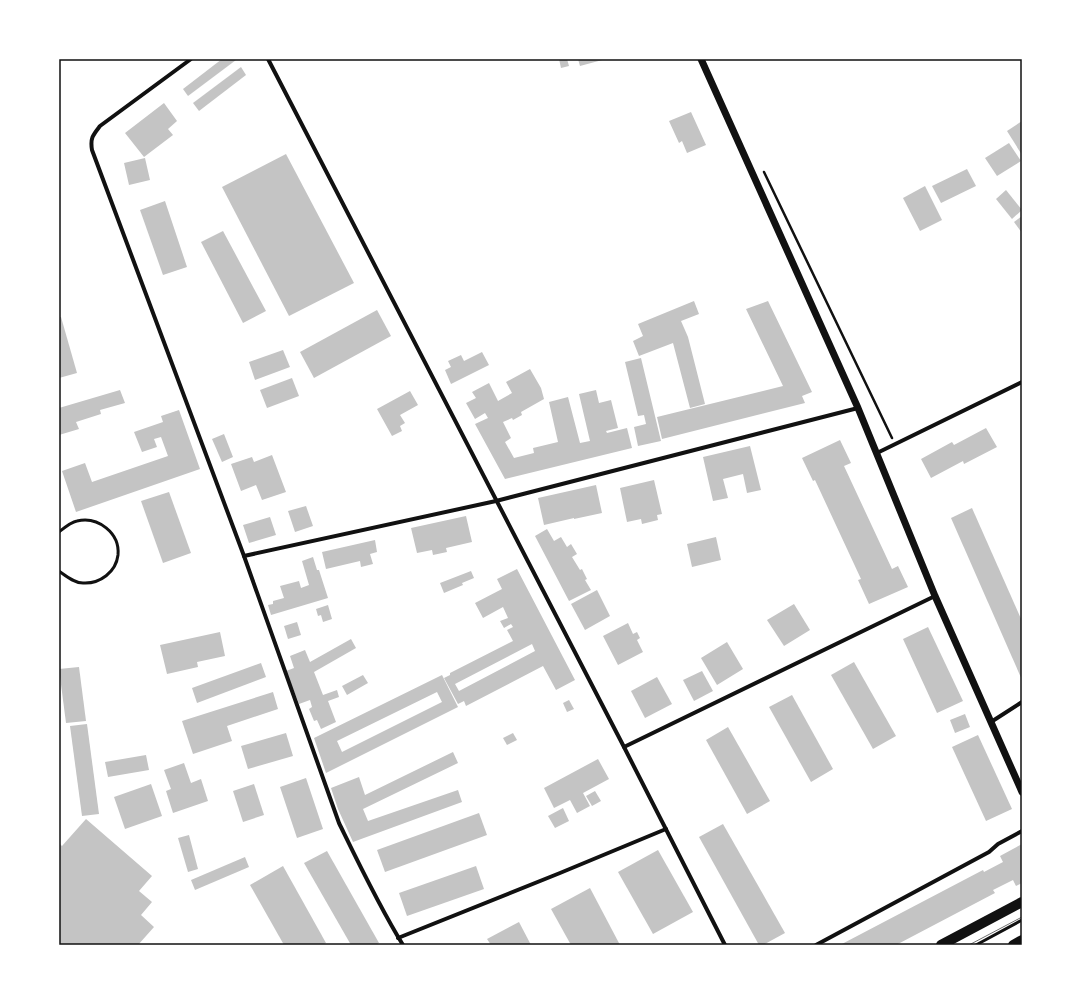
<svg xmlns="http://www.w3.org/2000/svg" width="1081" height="1004" viewBox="0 0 1081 1004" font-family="'Source Serif 4',serif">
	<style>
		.building { fill: #c4c4c4; fill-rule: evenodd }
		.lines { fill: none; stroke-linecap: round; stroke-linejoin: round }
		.path { stroke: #111; stroke-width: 2.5 }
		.service { stroke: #111; stroke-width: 3 }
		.minor { stroke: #111; stroke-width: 4 }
		.tertiary { stroke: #111; stroke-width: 7 }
		.primary { stroke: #111; stroke-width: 10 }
		.tram { stroke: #707070; stroke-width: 1 }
		.neatline { fill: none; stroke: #111; stroke-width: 1.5 }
	</style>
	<rect width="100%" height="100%" fill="#fff"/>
	<g class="building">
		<path d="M 222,59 L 235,59 L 236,60 L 188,96 L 183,89 Z"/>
		<path d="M 559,59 L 567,59 L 569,66 L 561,68 Z"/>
		<path d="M 578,59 L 606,59 L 580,66 Z"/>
		<path d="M 241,67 L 246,75 L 199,111 L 193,103 Z"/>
		<path d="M 164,103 L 177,121 L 168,129 L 173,135 L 144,157 L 125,133 Z"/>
		<path d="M 691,112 L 706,145 L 687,153 L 682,141 L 679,143 L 669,121 Z"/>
		<path d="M 1022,121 L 1022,155 L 1007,131 Z"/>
		<path d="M 1009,143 L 1021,161 L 997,176 L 985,158 Z"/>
		<path d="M 286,154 L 354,283 L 289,316 L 222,187 Z"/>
		<path d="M 145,158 L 150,180 L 129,185 L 124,163 Z"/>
		<path d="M 967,169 L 976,186 L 941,203 L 932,186 Z"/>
		<path d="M 925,186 L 942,220 L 920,231 L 903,198 Z"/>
		<path d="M 1006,190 L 1022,210 L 1012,219 L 996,199 Z"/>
		<path d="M 165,201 L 187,267 L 163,275 L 140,210 Z"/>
		<path d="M 1022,216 L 1022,233 L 1014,222 Z"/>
		<path d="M 223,231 L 266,311 L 243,323 L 201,242 Z"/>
		<path d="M 694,301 L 699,314 L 681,321 L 688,337 L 705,404 L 690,408 L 673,343 L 639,356 L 633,341 L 643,336 L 638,324 Z"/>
		<path d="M 768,301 L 812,392 L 802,396 L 805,403 L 662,439 L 657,417 L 783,386 L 746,309 Z"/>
		<path d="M 377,310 L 391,336 L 314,378 L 300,352 Z"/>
		<path d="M 59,317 L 61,317 L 77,373 L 59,378 Z"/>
		<path d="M 283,350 L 290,367 L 255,380 L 249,362 Z"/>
		<path d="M 482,352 L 489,365 L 451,384 L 445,370 L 451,367 L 448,361 L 461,355 L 464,361 Z"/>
		<path d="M 641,358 L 661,441 L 638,446 L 634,427 L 646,424 L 644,415 L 638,416 L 625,362 Z"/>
		<path d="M 530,369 L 541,388 L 544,399 L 521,412 L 522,415 L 513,420 L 512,418 L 503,422 L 511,438 L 505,442 L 514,458 L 534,453 L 533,448 L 558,442 L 549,402 L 568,397 L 580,443 L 590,441 L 579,394 L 596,390 L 599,403 L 611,400 L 618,428 L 606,431 L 607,433 L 627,428 L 632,448 L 505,479 L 475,424 L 488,418 L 485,413 L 475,419 L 466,403 L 476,398 L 472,392 L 489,383 L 498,401 L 512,393 L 506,382 Z"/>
		<path d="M 292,378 L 299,396 L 267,408 L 260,390 Z"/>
		<path d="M 120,390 L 125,403 L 100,410 L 101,414 L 76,422 L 79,429 L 59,435 L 59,408 Z"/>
		<path d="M 410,391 L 418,405 L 400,415 L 405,423 L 400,426 L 402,431 L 392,436 L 377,409 Z"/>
		<path d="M 179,410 L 200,469 L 76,512 L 62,471 L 85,463 L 92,482 L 168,456 L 161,437 L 154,439 L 157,447 L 142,452 L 134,432 L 163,422 L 161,416 Z"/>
		<path d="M 986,428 L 997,447 L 964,464 L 963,461 L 931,478 L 921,459 L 952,442 L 954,445 Z"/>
		<path d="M 224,434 L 233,457 L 222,462 L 212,439 Z"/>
		<path d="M 840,440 L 851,463 L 844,466 L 892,569 L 898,566 L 908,587 L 869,604 L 858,580 L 861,579 L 815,480 L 813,481 L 802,458 Z"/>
		<path d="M 750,446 L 761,490 L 747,493 L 743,474 L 723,479 L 728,498 L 713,501 L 703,457 Z"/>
		<path d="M 272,455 L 286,492 L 262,500 L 256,485 L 241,491 L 231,464 L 252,457 L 254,462 Z"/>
		<path d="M 654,480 L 662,514 L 657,515 L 658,520 L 642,524 L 641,519 L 627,522 L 620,488 Z"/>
		<path d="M 596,485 L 602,513 L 574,519 L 574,518 L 544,525 L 538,498 Z"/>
		<path d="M 169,492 L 191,553 L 163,563 L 141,501 Z"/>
		<path d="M 306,506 L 313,526 L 295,532 L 288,511 Z"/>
		<path d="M 972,508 L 1022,621 L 1022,680 L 951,518 Z"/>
		<path d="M 466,516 L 472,542 L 446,548 L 447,552 L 433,555 L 432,550 L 417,553 L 411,528 Z"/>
		<path d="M 270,517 L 276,535 L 249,543 L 243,525 Z"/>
		<path d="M 547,529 L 554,541 L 561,537 L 567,547 L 571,544 L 577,554 L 572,557 L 580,570 L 582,569 L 587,579 L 585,580 L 591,590 L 569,601 L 535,536 Z"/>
		<path d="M 716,537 L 721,560 L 692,567 L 687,544 Z"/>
		<path d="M 375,540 L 377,552 L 370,554 L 373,564 L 361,567 L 360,561 L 326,569 L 322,552 Z"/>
		<path d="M 313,557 L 317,570 L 319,570 L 328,598 L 271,615 L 268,605 L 273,604 L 273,601 L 284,598 L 280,586 L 299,581 L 301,588 L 309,585 L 302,561 Z"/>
		<path d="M 517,569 L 575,680 L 556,690 L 543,666 L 466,706 L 464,701 L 458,704 L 444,678 L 450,675 L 450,673 L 513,641 L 507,630 L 513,627 L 511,624 L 504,628 L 500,621 L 508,618 L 503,607 L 483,618 L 475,603 L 502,589 L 497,579 ZM 532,644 L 535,651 L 459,691 L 455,684 Z"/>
		<path d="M 471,571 L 474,578 L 462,583 L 463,585 L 444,593 L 440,583 Z"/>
		<path d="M 597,590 L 610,616 L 585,630 L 571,604 Z"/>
		<path d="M 794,604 L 810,630 L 784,646 L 767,620 Z"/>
		<path d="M 328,605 L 332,619 L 323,622 L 321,615 L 318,616 L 316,609 Z"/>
		<path d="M 297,622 L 301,635 L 288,639 L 284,626 Z"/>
		<path d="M 628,623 L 633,634 L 637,632 L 640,638 L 637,640 L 643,652 L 618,665 L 603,636 Z"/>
		<path d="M 928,627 L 963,701 L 937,713 L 903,639 Z"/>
		<path d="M 220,632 L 225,656 L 197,662 L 198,667 L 167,674 L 160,645 Z"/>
		<path d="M 351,639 L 356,648 L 314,672 L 323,695 L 337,690 L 339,697 L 328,701 L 336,722 L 321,729 L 317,720 L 314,721 L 309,709 L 312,707 L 310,700 L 299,704 L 286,671 L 294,668 L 290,656 L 305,650 L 310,662 Z"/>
		<path d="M 727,642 L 743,669 L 717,685 L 701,658 Z"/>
		<path d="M 854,662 L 896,736 L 873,749 L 831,675 Z"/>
		<path d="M 261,663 L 266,677 L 197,703 L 192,688 Z"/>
		<path d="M 79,667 L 86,721 L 66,723 L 59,669 Z"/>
		<path d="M 702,671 L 713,691 L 694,701 L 683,680 Z"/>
		<path d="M 363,675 L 368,683 L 347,695 L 342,686 Z"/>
		<path d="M 442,675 L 458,707 L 326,773 L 314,738 ZM 437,692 L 442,702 L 342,752 L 337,741 Z"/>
		<path d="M 657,677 L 672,704 L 645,718 L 631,691 Z"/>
		<path d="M 273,692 L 278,709 L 227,726 L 232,741 L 193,754 L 182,721 Z"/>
		<path d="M 792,695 L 833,769 L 811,782 L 769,707 Z"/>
		<path d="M 569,700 L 574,709 L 567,712 L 563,703 Z"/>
		<path d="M 965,714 L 970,727 L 955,733 L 950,720 Z"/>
		<path d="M 87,724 L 99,814 L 82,816 L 70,726 Z"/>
		<path d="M 728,727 L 770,801 L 747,814 L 706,740 Z"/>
		<path d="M 286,733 L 293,756 L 248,769 L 241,746 Z"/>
		<path d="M 513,733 L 517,740 L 507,745 L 503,738 Z"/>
		<path d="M 978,735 L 1012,809 L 986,821 L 952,747 Z"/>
		<path d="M 453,752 L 458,763 L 363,809 L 368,821 L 458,790 L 462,802 L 353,842 L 338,809 L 331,788 L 359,777 L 365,795 Z"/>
		<path d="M 146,755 L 149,770 L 108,777 L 105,762 Z"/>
		<path d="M 598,759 L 609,779 L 583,793 L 590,806 L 577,813 L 570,800 L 554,808 L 544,788 Z"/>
		<path d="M 184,763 L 191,783 L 201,779 L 208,801 L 173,813 L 166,791 L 171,789 L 164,770 Z"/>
		<path d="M 306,778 L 323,829 L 297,838 L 280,787 Z"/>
		<path d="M 151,784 L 162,816 L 125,829 L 114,797 Z"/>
		<path d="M 254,784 L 264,815 L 243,822 L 233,791 Z"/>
		<path d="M 595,791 L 601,801 L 592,806 L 586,796 Z"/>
		<path d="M 563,808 L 569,821 L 555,828 L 548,816 Z"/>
		<path d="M 479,813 L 487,835 L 385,872 L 377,850 Z"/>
		<path d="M 86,819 L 152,876 L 139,891 L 152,902 L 141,915 L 154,927 L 138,945 L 59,945 L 59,843 L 62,846 Z"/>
		<path d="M 723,824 L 785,933 L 763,945 L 759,945 L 699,837 Z"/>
		<path d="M 189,835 L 198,869 L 188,872 L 178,838 Z"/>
		<path d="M 1022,844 L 1022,883 L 1016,886 L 1013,880 L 993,890 L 995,893 L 896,945 L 840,945 L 983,870 L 984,872 L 1003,862 L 1000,856 Z"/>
		<path d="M 658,850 L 693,912 L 653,934 L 618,872 Z"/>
		<path d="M 327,851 L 379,943 L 375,945 L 351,945 L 304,863 Z"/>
		<path d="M 245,857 L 249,867 L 195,890 L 191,880 Z"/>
		<path d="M 283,866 L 326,943 L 322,945 L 284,945 L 250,885 Z"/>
		<path d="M 476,866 L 484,889 L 407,916 L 399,893 Z"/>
		<path d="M 590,888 L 620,945 L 571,945 L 551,909 Z"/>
		<path d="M 519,922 L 531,945 L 491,945 L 487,939 Z"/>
	</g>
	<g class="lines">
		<path class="path" d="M 764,172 L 892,438"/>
		<g class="service">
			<path d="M 59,532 C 64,528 71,522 77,521 C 98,516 120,533 118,555 C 116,572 100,584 83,583 C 74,583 66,576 59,571"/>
			<path d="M 976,945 L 1022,920"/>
		</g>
		<g class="minor">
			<path d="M 191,59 L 100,126 C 93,135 90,138 92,150 L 244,556 L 339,823 C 359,864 379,906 403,945"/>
			<path d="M 268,59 L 624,747 L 725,945"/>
			<path d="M 877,453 L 1022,382"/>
			<path d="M 244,556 L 496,501 L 858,408"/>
			<path d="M 991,722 L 1022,702"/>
			<path d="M 624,747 L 935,596"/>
			<path d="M 398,938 L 560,873 L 666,829"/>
			<path d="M 816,945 L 989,852 L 998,844 L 1022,831"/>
		</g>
		<path class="tertiary" d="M 701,59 L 858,408 L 935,596 L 1022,792"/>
		<g class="primary">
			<path d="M 941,945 L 1022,902"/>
			<path d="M 1013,945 L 1022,940"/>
		</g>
		<path class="tram" d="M 969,945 L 1022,917"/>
	</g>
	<rect width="1081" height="1004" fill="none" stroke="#ffffff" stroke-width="120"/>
	<rect x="60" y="60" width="961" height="884" class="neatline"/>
</svg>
